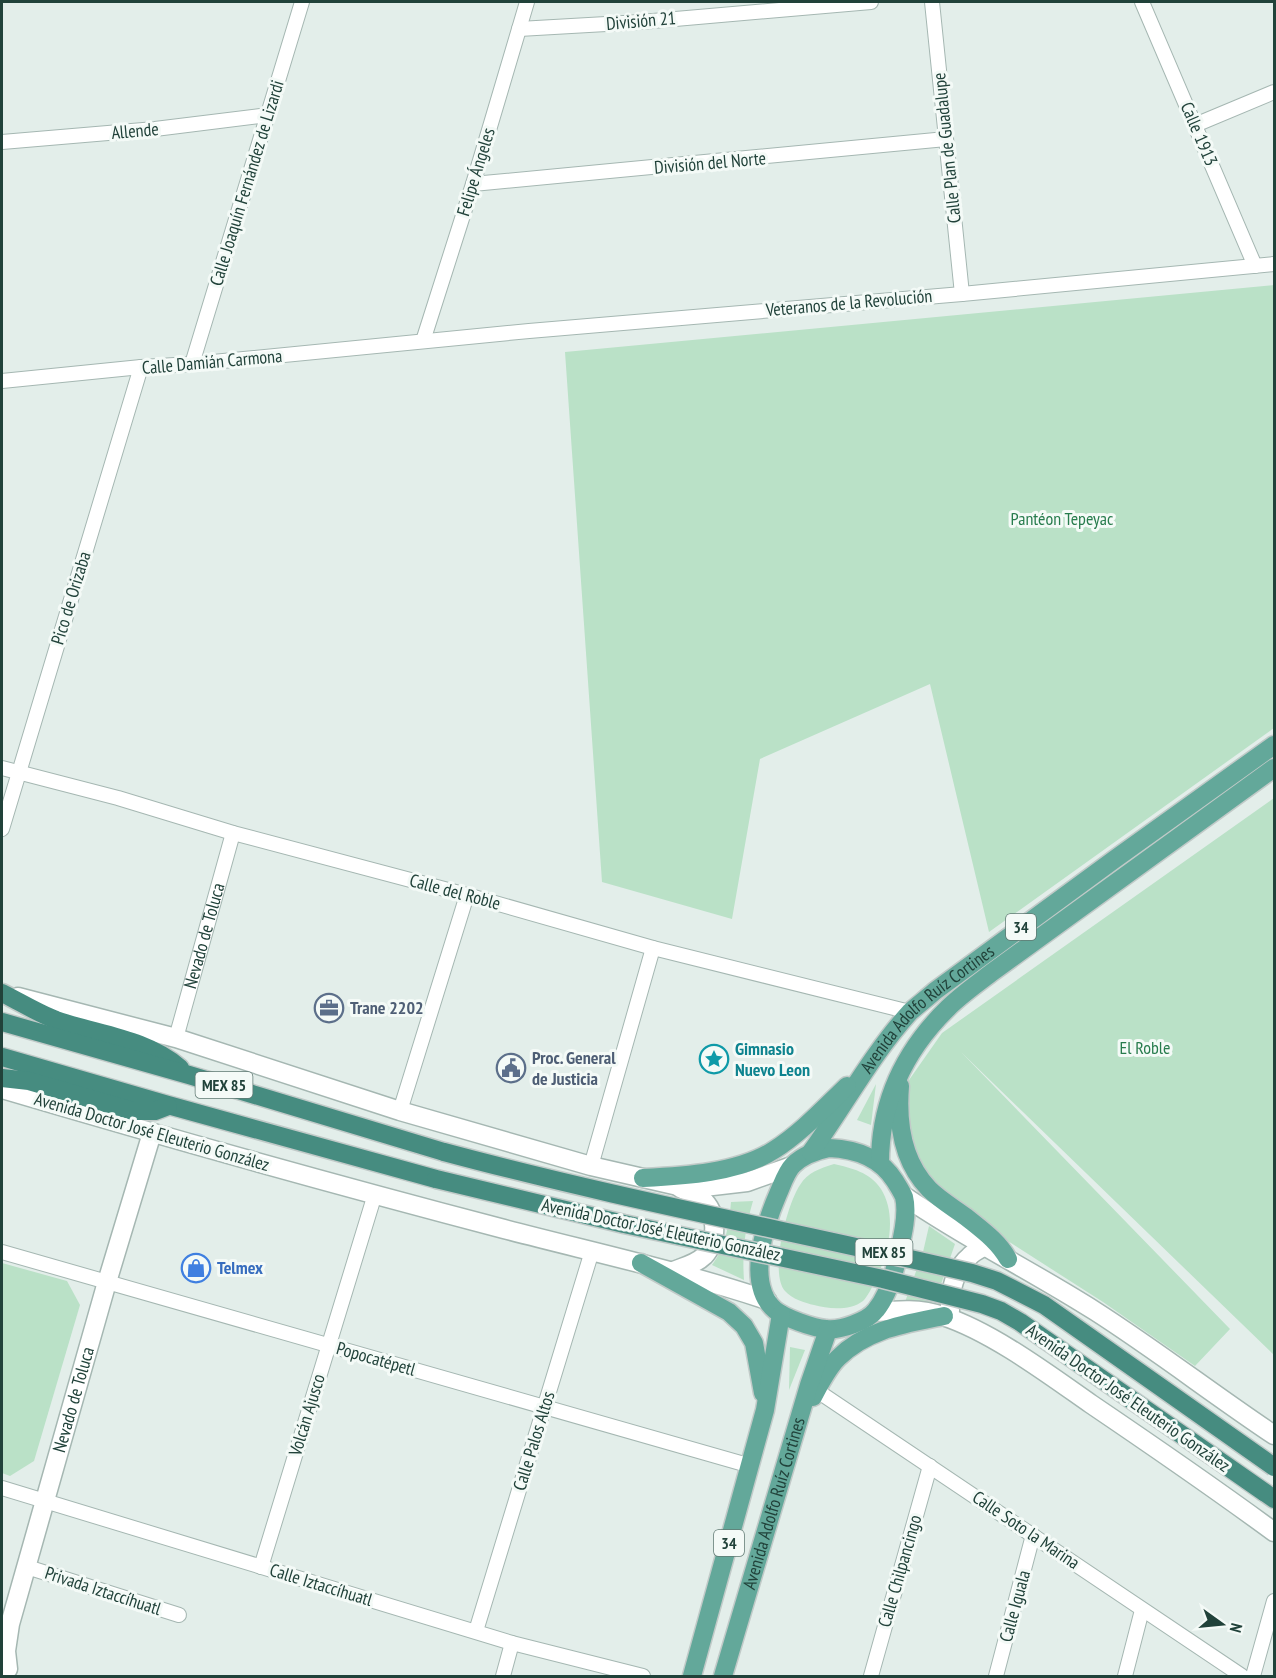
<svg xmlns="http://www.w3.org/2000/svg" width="1276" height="1678" viewBox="0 0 1276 1678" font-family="'PT Sans Narrow',sans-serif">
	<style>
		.green { fill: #bae1c7 }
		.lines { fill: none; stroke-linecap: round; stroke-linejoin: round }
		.minor-casing { stroke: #a5b7b2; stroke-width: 16 }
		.tertiary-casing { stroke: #a5b7b2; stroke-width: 21 }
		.primary-casing { stroke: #c1cac8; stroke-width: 21 }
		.trunk-casing { stroke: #c1cac8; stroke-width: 21 }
		.minor { stroke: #fff; stroke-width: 14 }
		.tertiary { stroke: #fff; stroke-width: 18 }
		.primary { stroke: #63a89a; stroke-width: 18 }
		.trunk { stroke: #468c80; stroke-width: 18 }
		.trunk-bridge-casing { stroke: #c1cac8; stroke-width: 21; stroke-linecap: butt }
		.trunk-bridge { stroke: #468c80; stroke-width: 18 }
		.labels { text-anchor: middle; stroke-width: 6; stroke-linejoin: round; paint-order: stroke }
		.shield { fill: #f4faf7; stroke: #607973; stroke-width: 1.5 }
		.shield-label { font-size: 16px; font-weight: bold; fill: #21423a }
		.street-label { font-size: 18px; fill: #21423a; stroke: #f4faf7 }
		.park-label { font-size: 18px; fill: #277c4d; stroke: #f4faf7 }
		.service-label { font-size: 18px; font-weight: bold; fill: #4e5e75; stroke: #f4faf7; text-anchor: start }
		.culture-label { font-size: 18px; font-weight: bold; fill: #0d838f; stroke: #f4faf7; text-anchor: start }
		.shop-label { font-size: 18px; font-weight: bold; fill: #366cbe; stroke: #f4faf7; text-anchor: start }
	</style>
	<rect width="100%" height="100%" fill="#e3eeea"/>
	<g class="green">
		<path d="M 1274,285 L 1274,728 L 989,932 L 930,684 L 760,759 L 732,919 L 602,882 L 565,352 Z"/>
		<path d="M 1274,798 L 1274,1355 L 961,1052 L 1230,1329 L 1195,1366 L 1103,1302 L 928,1190 L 918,1174 L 902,1101 L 909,1080 L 942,1033 Z"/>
		<path d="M 876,1084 L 871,1125 L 857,1120 Z"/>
		<path d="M 834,1164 C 851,1168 870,1172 881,1189 C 898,1216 888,1255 875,1281 C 872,1287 868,1296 863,1301 C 850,1311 828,1309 814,1305 C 805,1303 792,1299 785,1291 C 769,1273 787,1204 800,1185 C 808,1172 819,1169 834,1164 Z"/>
		<path d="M 753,1201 C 745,1228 742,1252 744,1280 L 712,1265 C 726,1247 729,1224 731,1202 Z"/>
		<path d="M 929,1226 L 955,1244 L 940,1287 L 940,1302 L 905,1302 L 923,1252 Z"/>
		<path d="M 2,1263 L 67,1281 L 80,1305 L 34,1461 L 10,1476 L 2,1473 Z"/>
		<path d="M 790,1347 L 805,1350 L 789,1390 Z"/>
	</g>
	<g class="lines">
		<g class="minor-casing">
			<g id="minor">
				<path d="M 932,2 L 962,294"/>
				<path d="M 1142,2 L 1255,266"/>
				<path d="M 519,29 L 641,22 L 871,2"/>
				<path d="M 1195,125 L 1274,92"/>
				<path d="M 2,142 L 155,129 L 268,115"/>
				<path d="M 473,184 L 946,139"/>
				<path d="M 423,341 L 473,184 L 527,2"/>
				<path d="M 192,364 L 302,2"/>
				<path d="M 2,381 L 141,367 L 192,364 L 529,331 L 962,294 L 1274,264"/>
				<path d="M 2,768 L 118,798 L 233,833 L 467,895 L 653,948 L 910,1012"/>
				<path d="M 2,829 L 141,367"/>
				<path id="s1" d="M 176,1038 L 233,833"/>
				<path d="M 400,1111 L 467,895"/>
				<path d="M 591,1166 L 653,948"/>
				<path d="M 2,1252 L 751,1466"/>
				<path d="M 810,1386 L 1242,1676"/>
				<path d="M 2,1488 L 512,1643 L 643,1676"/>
				<path d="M 27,1567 L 179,1615"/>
				<path d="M 261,1567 L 375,1194"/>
				<path d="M 476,1631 L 592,1251"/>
				<path d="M 503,1676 L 512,1643"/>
				<path d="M 871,1676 L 930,1466"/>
				<path d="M 996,1676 L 1033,1535"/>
				<path d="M 1125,1676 L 1142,1610"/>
				<path d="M 1253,1676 L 1274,1601"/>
			</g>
		</g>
		<g class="tertiary-casing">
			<g id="tertiary">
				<path d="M 18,997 L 176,1038 L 400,1111 L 591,1166 L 678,1186 L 704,1187 L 747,1182 L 792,1166"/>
				<path d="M 2,1089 C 168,1138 336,1185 504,1229 C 592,1252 680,1271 767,1300"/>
				<path d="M 904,1196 C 965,1238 1032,1271 1095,1311 C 1156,1350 1214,1395 1274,1435"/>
				<path d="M 673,1271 C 683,1267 696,1264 704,1256 C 718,1241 718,1213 702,1199 C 695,1195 687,1191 680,1188"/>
				<path d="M 950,1311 C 949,1294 955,1268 969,1257 C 973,1252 980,1249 985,1246"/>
				<path d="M 875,1312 C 898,1310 920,1308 943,1316 C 992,1332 1048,1374 1091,1404 C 1153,1446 1214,1488 1274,1532"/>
				<path id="s2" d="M 2,1671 L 8,1669 L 6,1651 L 10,1624 L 107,1282 L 152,1133"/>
			</g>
		</g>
		<g class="primary-casing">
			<g id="primary">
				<path d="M 900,1086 C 897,1123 902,1161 929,1189 C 940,1200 954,1208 966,1217 C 982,1230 998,1241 1008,1259"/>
				<path d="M 829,1148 C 856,1149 880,1157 895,1181 C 898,1186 902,1192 904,1197 C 908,1213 903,1235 899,1251 C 895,1271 889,1294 876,1310 C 868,1321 840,1331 826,1329 C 813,1328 785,1318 775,1310 C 745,1284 765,1224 778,1194 C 782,1185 786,1172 793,1165 C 803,1155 815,1151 829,1148 Z"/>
				<path id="s3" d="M 811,1152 C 844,1106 872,1054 910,1012 C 918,1005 927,998 935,991 L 1115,859 L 1274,745"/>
				<path d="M 880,1163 C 880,1102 904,1051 948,1008 C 961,995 977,984 991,973 L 1274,768"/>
				<path d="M 643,1178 C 683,1176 739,1173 774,1150 C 801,1133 824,1108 847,1086"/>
				<path d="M 641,1263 L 729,1312 L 744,1326 L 754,1343 L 763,1393"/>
				<path d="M 813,1397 C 820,1384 827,1369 838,1358 C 867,1329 905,1324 944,1316"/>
				<path d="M 692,1676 L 765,1410 L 781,1314"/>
				<path id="s4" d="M 723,1676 L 809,1385 L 828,1330"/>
			</g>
		</g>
		<g class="trunk-casing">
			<g id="trunk">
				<path d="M 2,993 C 20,1002 38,1013 56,1020 C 99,1035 145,1038 180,1068"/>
				<path d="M 2,1022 L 189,1075 L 444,1152"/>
				<path d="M 2,1057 L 168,1105 L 436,1179"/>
				<path d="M 2,1078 L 29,1081 L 133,1111 L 155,1111 L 168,1106"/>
				<path d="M 1264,1492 L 1274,1499"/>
			</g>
		</g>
		<use href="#minor" class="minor"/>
		<use href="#tertiary" class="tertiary"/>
		<use href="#primary" class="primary"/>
		<use href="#trunk" class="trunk"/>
		<g class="trunk-bridge-casing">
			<g id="trunk-bridge">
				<path d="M 444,1152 C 619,1199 796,1232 972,1273 L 997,1281 L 1044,1305 L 1274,1467"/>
				<path d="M 436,1179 L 624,1224 L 883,1279 L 982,1304 L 1001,1311 L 1020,1322 L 1264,1492"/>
			</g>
		</g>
		<use href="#trunk-bridge" class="trunk-bridge"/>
	</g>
	<defs>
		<g id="office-ring" transform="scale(1.5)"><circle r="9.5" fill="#f4faf7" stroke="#5c6f8a" stroke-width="1.5"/><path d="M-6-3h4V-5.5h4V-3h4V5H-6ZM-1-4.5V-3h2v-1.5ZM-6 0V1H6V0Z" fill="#5c6f8a"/></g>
		<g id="sight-ring" transform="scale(1.5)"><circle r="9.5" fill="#f4faf7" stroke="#0f9aa8" stroke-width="1.5"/><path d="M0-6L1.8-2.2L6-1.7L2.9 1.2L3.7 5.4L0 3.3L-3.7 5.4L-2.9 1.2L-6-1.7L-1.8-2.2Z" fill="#0f9aa8"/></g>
		<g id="civic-ring" transform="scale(1.5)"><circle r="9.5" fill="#f4faf7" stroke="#5c6f8a" stroke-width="1.5"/><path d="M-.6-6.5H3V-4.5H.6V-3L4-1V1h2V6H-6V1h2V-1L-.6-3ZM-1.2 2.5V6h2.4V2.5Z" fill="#5c6f8a"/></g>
		<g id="shop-ring" transform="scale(1.5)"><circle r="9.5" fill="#f4faf7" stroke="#3f7fe0" stroke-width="1.5"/><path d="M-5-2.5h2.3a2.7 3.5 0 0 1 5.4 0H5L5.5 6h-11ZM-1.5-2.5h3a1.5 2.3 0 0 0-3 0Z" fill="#3f7fe0"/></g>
	</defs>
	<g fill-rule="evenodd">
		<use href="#office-ring" x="329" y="1008"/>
		<use href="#sight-ring" x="714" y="1059"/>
		<use href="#civic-ring" x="511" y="1068"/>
		<use href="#shop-ring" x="196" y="1268"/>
	</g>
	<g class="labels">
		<g class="shield">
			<rect x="1006" y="914" width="30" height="26" rx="4.5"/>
			<rect x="195.5" y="1072" width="57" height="26" rx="4.5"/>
			<rect x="855.5" y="1239" width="57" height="26" rx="4.5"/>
			<rect x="714" y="1530" width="30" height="26" rx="4.5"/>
		</g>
		<g class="shield-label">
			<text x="1021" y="933">34</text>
			<text x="224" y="1091">MEX 85</text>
			<text x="884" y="1258">MEX 85</text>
			<text x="729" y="1549">34</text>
		</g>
		<g class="street-label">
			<text transform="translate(641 21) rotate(-5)" y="6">División 21</text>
			<text transform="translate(135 131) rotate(-5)" y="6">Allende</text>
			<text transform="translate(1199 134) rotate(67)" y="6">Calle 1913</text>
			<text transform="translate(947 148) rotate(-96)" y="6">Calle Plan de Guadalupe</text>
			<text transform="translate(710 163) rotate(-5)" y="6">División del Norte</text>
			<text transform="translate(476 172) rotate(-73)" y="6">Felipe Ángeles</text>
			<text transform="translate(247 183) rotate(-73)" y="6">Calle Joaquín Fernández de Lizardi</text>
			<text transform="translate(849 303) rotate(-5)" y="6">Veteranos de la Revolución</text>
			<text transform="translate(212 362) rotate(-5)" y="6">Calle Damián Carmona</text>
			<text transform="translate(71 598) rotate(-73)" y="6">Pico de Orizaba</text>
			<text transform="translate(455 892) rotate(15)" y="6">Calle del Roble</text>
			<text dy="6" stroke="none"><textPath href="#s1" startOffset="106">Nevado de Toluca</textPath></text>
			<text dy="6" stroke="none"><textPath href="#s3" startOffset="186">Avenida Adolfo Ruíz Cortines</textPath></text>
			<text transform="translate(152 1132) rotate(16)" y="6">Avenida Doctor José Eleuterio González</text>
			<text transform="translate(661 1230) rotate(12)" y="6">Avenida Doctor José Eleuterio González</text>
			<text transform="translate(376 1359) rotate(16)" y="6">Popocatépetl</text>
			<text transform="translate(1128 1398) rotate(35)" y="6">Avenida Doctor José Eleuterio González</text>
			<text dy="6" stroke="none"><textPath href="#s2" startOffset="285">Nevado de Toluca</textPath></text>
			<text transform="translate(307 1415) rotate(-73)" y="6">Volcán Ajusco</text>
			<text transform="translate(534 1441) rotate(-73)" y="6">Calle Palos Altos</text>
			<text dy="6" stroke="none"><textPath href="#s4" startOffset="180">Avenida Adolfo Ruíz Cortines</textPath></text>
			<text transform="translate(1026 1530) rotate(34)" y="6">Calle Soto la Marina</text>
			<text transform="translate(900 1571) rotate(-74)" y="6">Calle Chilpancingo</text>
			<text transform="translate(321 1585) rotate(17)" y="6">Calle Iztaccíhuatl</text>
			<text transform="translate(103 1591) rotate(18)" y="6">Privada Iztaccíhuatl</text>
			<text transform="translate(1015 1606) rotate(-75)" y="6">Calle Iguala</text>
		</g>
		<g class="park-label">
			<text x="1062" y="525">Pantéon Tepeyac</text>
			<text x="1145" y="1054">El Roble</text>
		</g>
		<g class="service-label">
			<text x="350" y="1014">Trane 2202</text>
			<text x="532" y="1064">Proc. General<tspan x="532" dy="21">de Justicia</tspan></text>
		</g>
		<g class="culture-label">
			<text x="735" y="1055">Gimnasio<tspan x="735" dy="21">Nuevo Leon</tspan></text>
		</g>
		<g class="shop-label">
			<text x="217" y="1274">Telmex</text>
		</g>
	</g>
	<rect width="1276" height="1678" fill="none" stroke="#21423a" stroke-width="6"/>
	<g transform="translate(1222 1624) rotate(105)" stroke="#f4faf7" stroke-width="4.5" paint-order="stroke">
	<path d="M0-4.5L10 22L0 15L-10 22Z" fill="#21423a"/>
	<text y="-9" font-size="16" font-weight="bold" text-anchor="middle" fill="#21423a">N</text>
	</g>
</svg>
